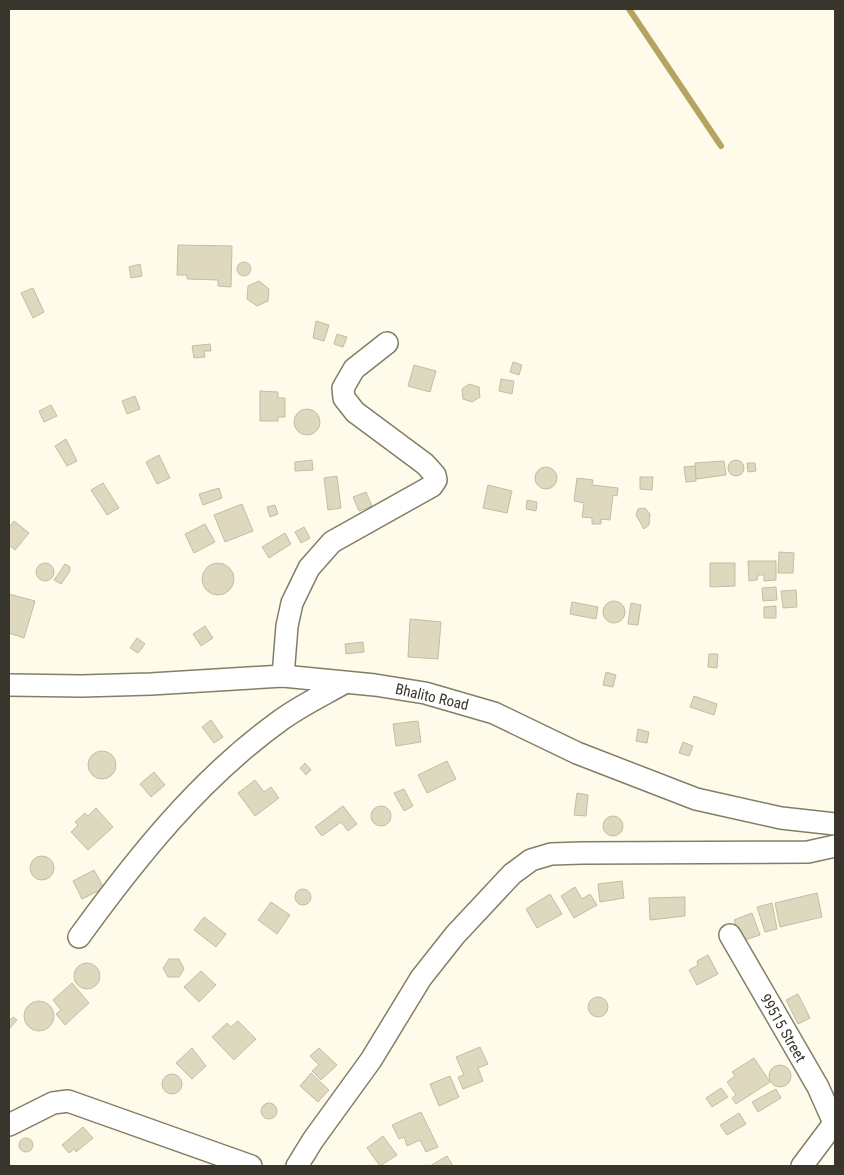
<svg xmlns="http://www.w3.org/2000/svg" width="844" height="1175" viewBox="0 0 844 1175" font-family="'Roboto Condensed',sans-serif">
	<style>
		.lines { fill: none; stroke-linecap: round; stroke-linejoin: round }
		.stream { stroke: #b3a460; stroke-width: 6 }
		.building { fill: #ddd8be; stroke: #c2bda4 }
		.minor-casing { stroke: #837e66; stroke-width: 24 }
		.minor { stroke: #fff; stroke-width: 21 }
		.labels { text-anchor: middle; stroke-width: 4; stroke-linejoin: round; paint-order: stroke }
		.street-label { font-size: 15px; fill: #38362c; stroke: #fff }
	</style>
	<rect width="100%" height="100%" fill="#fefbeb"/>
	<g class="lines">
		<path class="stream" d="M 629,9 L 721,146"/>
	</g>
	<g class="building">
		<path d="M 178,245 L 232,246 L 231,287 L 218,286 L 218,280 L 187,279 L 187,275 L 177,275 Z"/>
		<circle cx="244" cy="269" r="7"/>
		<path d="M 140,264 L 142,276 L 131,278 L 129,267 Z"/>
		<path d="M 259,281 L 269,289 L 268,301 L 257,306 L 247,299 L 248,286 Z"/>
		<path d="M 33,288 L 44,312 L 33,318 L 21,293 Z"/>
		<path d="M 316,321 L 329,325 L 324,341 L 313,338 Z"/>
		<path d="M 337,334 L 347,337 L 343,347 L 334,344 Z"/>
		<path d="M 210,344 L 211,351 L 204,351 L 205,357 L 194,358 L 192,346 Z"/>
		<path d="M 513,362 L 522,365 L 519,375 L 510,372 Z"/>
		<path d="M 414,365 L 436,371 L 430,392 L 408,386 Z"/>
		<path d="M 501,379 L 514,381 L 512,394 L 499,391 Z"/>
		<path d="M 469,384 L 479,387 L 480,397 L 472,402 L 463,399 L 462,389 Z"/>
		<path d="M 260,391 L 278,392 L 278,398 L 285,398 L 285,417 L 278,417 L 278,421 L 260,421 Z"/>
		<path d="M 135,396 L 140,409 L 127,414 L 122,401 Z"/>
		<path d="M 51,405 L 57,416 L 44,422 L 39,411 Z"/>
		<circle cx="307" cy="422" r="13"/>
		<path d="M 66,439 L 77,461 L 67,466 L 55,446 Z"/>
		<path d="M 159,455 L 170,478 L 157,484 L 146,462 Z"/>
		<path d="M 312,460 L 313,470 L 295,471 L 295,462 Z"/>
		<circle cx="736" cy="468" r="8"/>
		<path d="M 724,461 L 726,475 L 696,479 L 695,463 Z"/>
		<path d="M 747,463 L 755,463 L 756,471 L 748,472 Z"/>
		<path d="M 695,466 L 696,481 L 686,482 L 684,467 Z"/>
		<circle cx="546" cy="478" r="11"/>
		<path d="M 337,476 L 341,508 L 328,510 L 324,478 Z"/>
		<path d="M 640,477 L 653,477 L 652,490 L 640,489 Z"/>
		<path d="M 577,478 L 593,480 L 592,485 L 618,488 L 617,496 L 613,495 L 610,520 L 601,519 L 601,524 L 592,524 L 592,518 L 582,517 L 584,503 L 574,501 Z"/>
		<path d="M 103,483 L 119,508 L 107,515 L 91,490 Z"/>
		<path d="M 488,485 L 512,491 L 507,513 L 483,508 Z"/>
		<path d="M 219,488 L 222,498 L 203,505 L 199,494 Z"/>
		<path d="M 366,492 L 372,506 L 359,511 L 353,497 Z"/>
		<path d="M 527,500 L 537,502 L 536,511 L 526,509 Z"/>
		<path d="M 242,504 L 253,531 L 225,542 L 214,515 Z"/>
		<path d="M 275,505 L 278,514 L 270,517 L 267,507 Z"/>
		<path d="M 645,508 L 650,514 L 649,525 L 644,529 L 636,515 L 638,509 Z"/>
		<path d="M 14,521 L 29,533 L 15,550 L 9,545 L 9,527 Z"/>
		<path d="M 205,524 L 215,542 L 194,553 L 185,534 Z"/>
		<path d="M 304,527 L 310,538 L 301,543 L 295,532 Z"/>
		<path d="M 285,533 L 291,544 L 269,558 L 262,547 Z"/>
		<path d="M 779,552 L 794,553 L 793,573 L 778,573 Z"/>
		<path d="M 748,561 L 776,561 L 776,580 L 764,581 L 764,575 L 758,575 L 757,580 L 749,581 Z"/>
		<circle cx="45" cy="572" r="9"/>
		<path d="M 710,563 L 735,563 L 735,586 L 710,587 Z"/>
		<circle cx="218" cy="579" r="16"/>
		<path d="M 65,564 L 70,567 L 70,571 L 61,584 L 54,580 Z"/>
		<path d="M 776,587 L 777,600 L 763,601 L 762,588 Z"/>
		<path d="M 796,590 L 797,607 L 783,608 L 781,591 Z"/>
		<path d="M 9,594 L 35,601 L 24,638 L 9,633 Z"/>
		<circle cx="614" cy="612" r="11"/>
		<path d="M 572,602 L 598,607 L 596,619 L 570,614 Z"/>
		<path d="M 631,603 L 641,605 L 638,625 L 628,624 Z"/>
		<path d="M 776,606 L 776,618 L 764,618 L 764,607 Z"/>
		<path d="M 410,619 L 441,622 L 438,659 L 408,657 Z"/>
		<path d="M 205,626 L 213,638 L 201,646 L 193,634 Z"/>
		<path d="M 137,638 L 145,644 L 138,653 L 130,648 Z"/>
		<path d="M 363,642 L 364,652 L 346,654 L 345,644 Z"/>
		<path d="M 709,654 L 718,654 L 717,668 L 708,667 Z"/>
		<path d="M 606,672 L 616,675 L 613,687 L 603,685 Z"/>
		<path d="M 694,696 L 717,704 L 714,715 L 690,707 Z"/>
		<path d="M 211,720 L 223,737 L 214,743 L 202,727 Z"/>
		<path d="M 418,721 L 421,742 L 396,746 L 393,724 Z"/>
		<path d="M 638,729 L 649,732 L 647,743 L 636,741 Z"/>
		<path d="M 683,742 L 693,746 L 689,756 L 679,753 Z"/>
		<circle cx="102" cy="765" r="14"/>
		<path d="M 447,761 L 456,779 L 427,793 L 418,775 Z"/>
		<path d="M 305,763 L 311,770 L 306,775 L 300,768 Z"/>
		<path d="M 154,772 L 165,785 L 151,797 L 140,784 Z"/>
		<path d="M 255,780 L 264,792 L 271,787 L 279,798 L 255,816 L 238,793 Z"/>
		<path d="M 404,789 L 413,806 L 404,811 L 394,793 Z"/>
		<path d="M 577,793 L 588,795 L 586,816 L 574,815 Z"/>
		<path d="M 343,806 L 357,824 L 348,831 L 341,822 L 322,836 L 315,827 Z"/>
		<circle cx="381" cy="816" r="10"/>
		<path d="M 96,808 L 113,827 L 88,850 L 71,832 L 78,825 L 75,822 L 85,813 L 88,816 Z"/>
		<circle cx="613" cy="826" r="10"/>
		<circle cx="42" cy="868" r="12"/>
		<path d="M 94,870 L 104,888 L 82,899 L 73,881 Z"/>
		<path d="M 622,881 L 624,898 L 600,902 L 598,884 Z"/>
		<path d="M 575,887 L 582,899 L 590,894 L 597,905 L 574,918 L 561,896 Z"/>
		<circle cx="303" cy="897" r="8"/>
		<path d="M 817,893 L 822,917 L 780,927 L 775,903 Z"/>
		<path d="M 550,894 L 562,914 L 537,928 L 526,909 Z"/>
		<path d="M 685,897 L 685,916 L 650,920 L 649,898 Z"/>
		<path d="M 271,902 L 290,915 L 277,934 L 258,920 Z"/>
		<path d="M 772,903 L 777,929 L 765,932 L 757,907 Z"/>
		<path d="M 752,913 L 760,935 L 742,941 L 734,920 Z"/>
		<path d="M 204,917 L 226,934 L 216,947 L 194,930 Z"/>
		<path d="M 708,955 L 718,974 L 697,985 L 689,970 L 698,965 L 697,961 Z"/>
		<path d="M 169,959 L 179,959 L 184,969 L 179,977 L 168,977 L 163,968 Z"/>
		<circle cx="87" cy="976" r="13"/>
		<path d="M 201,971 L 216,985 L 199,1002 L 184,987 Z"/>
		<path d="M 72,983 L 89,1003 L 65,1025 L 56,1014 L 61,1010 L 53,1000 Z"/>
		<path d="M 798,994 L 810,1018 L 798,1024 L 786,1000 Z"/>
		<circle cx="598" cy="1007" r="10"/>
		<circle cx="39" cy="1016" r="15"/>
		<path d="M 13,1017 L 17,1020 L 9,1029 L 9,1021 Z"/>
		<path d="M 238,1021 L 256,1039 L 234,1060 L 212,1037 L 227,1023 L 231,1027 Z"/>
		<path d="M 480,1047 L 488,1064 L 478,1068 L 483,1081 L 463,1089 L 458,1077 L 464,1075 L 456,1057 Z"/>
		<path d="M 192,1048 L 206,1066 L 192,1079 L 176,1063 Z"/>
		<path d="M 319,1048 L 337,1065 L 321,1080 L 312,1071 L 319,1065 L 310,1056 Z"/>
		<path d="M 754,1058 L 770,1082 L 736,1104 L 732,1098 L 736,1095 L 727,1082 L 735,1076 L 732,1072 Z"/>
		<circle cx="780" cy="1076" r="11"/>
		<path d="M 311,1073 L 329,1090 L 318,1102 L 300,1086 Z"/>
		<circle cx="172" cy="1084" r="10"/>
		<path d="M 450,1076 L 459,1097 L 439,1106 L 430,1084 Z"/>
		<path d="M 721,1088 L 728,1097 L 712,1107 L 706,1098 Z"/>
		<path d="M 776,1089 L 781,1098 L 758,1112 L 752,1102 Z"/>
		<circle cx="269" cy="1111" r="8"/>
		<path d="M 421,1112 L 438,1147 L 426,1152 L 420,1140 L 407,1146 L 404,1137 L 399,1139 L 392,1125 Z"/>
		<path d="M 739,1113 L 746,1124 L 727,1135 L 720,1125 Z"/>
		<path d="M 83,1127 L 93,1138 L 76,1152 L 74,1149 L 69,1153 L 62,1145 Z"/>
		<path d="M 383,1136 L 397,1155 L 380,1166 L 367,1148 Z"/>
		<circle cx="26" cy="1145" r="7"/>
		<path d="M 447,1156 L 453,1166 L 430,1166 Z"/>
	</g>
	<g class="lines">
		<g class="minor-casing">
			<g id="minor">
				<path d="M 283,676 L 287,626 L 292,603 L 309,568 L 332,542 L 432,486 L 436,480 L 435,475 L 425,464 L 355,412 L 344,398 L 343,388 L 354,369 L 387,343"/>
				<path d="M 9,685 L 82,686 L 151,684 L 283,676 L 375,685 L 425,693 L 494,713 L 577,753 L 696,799 L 781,818 L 835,824"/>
				<path d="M 730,935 L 818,1087 L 834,1123"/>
				<path d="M 79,937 C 137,857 200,778 281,720 C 300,706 323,695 344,683"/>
				<path d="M 9,1125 L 53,1103 L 68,1101 L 251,1166"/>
				<path d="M 297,1166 L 313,1140 L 371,1060 L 421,978 L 455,935 L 512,874 L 531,860 L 551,854 L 582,853 L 808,852 L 835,846"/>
				<path d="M 802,1166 L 835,1122"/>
			</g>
		</g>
		<use href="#minor" class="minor"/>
	</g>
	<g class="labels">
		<g class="street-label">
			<text transform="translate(432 697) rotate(13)" y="5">Bhalito Road</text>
			<text transform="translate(783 1028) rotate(60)" y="5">99515 Street</text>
		</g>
	</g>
	<rect width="844" height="1175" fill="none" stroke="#38362c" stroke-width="20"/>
</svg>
